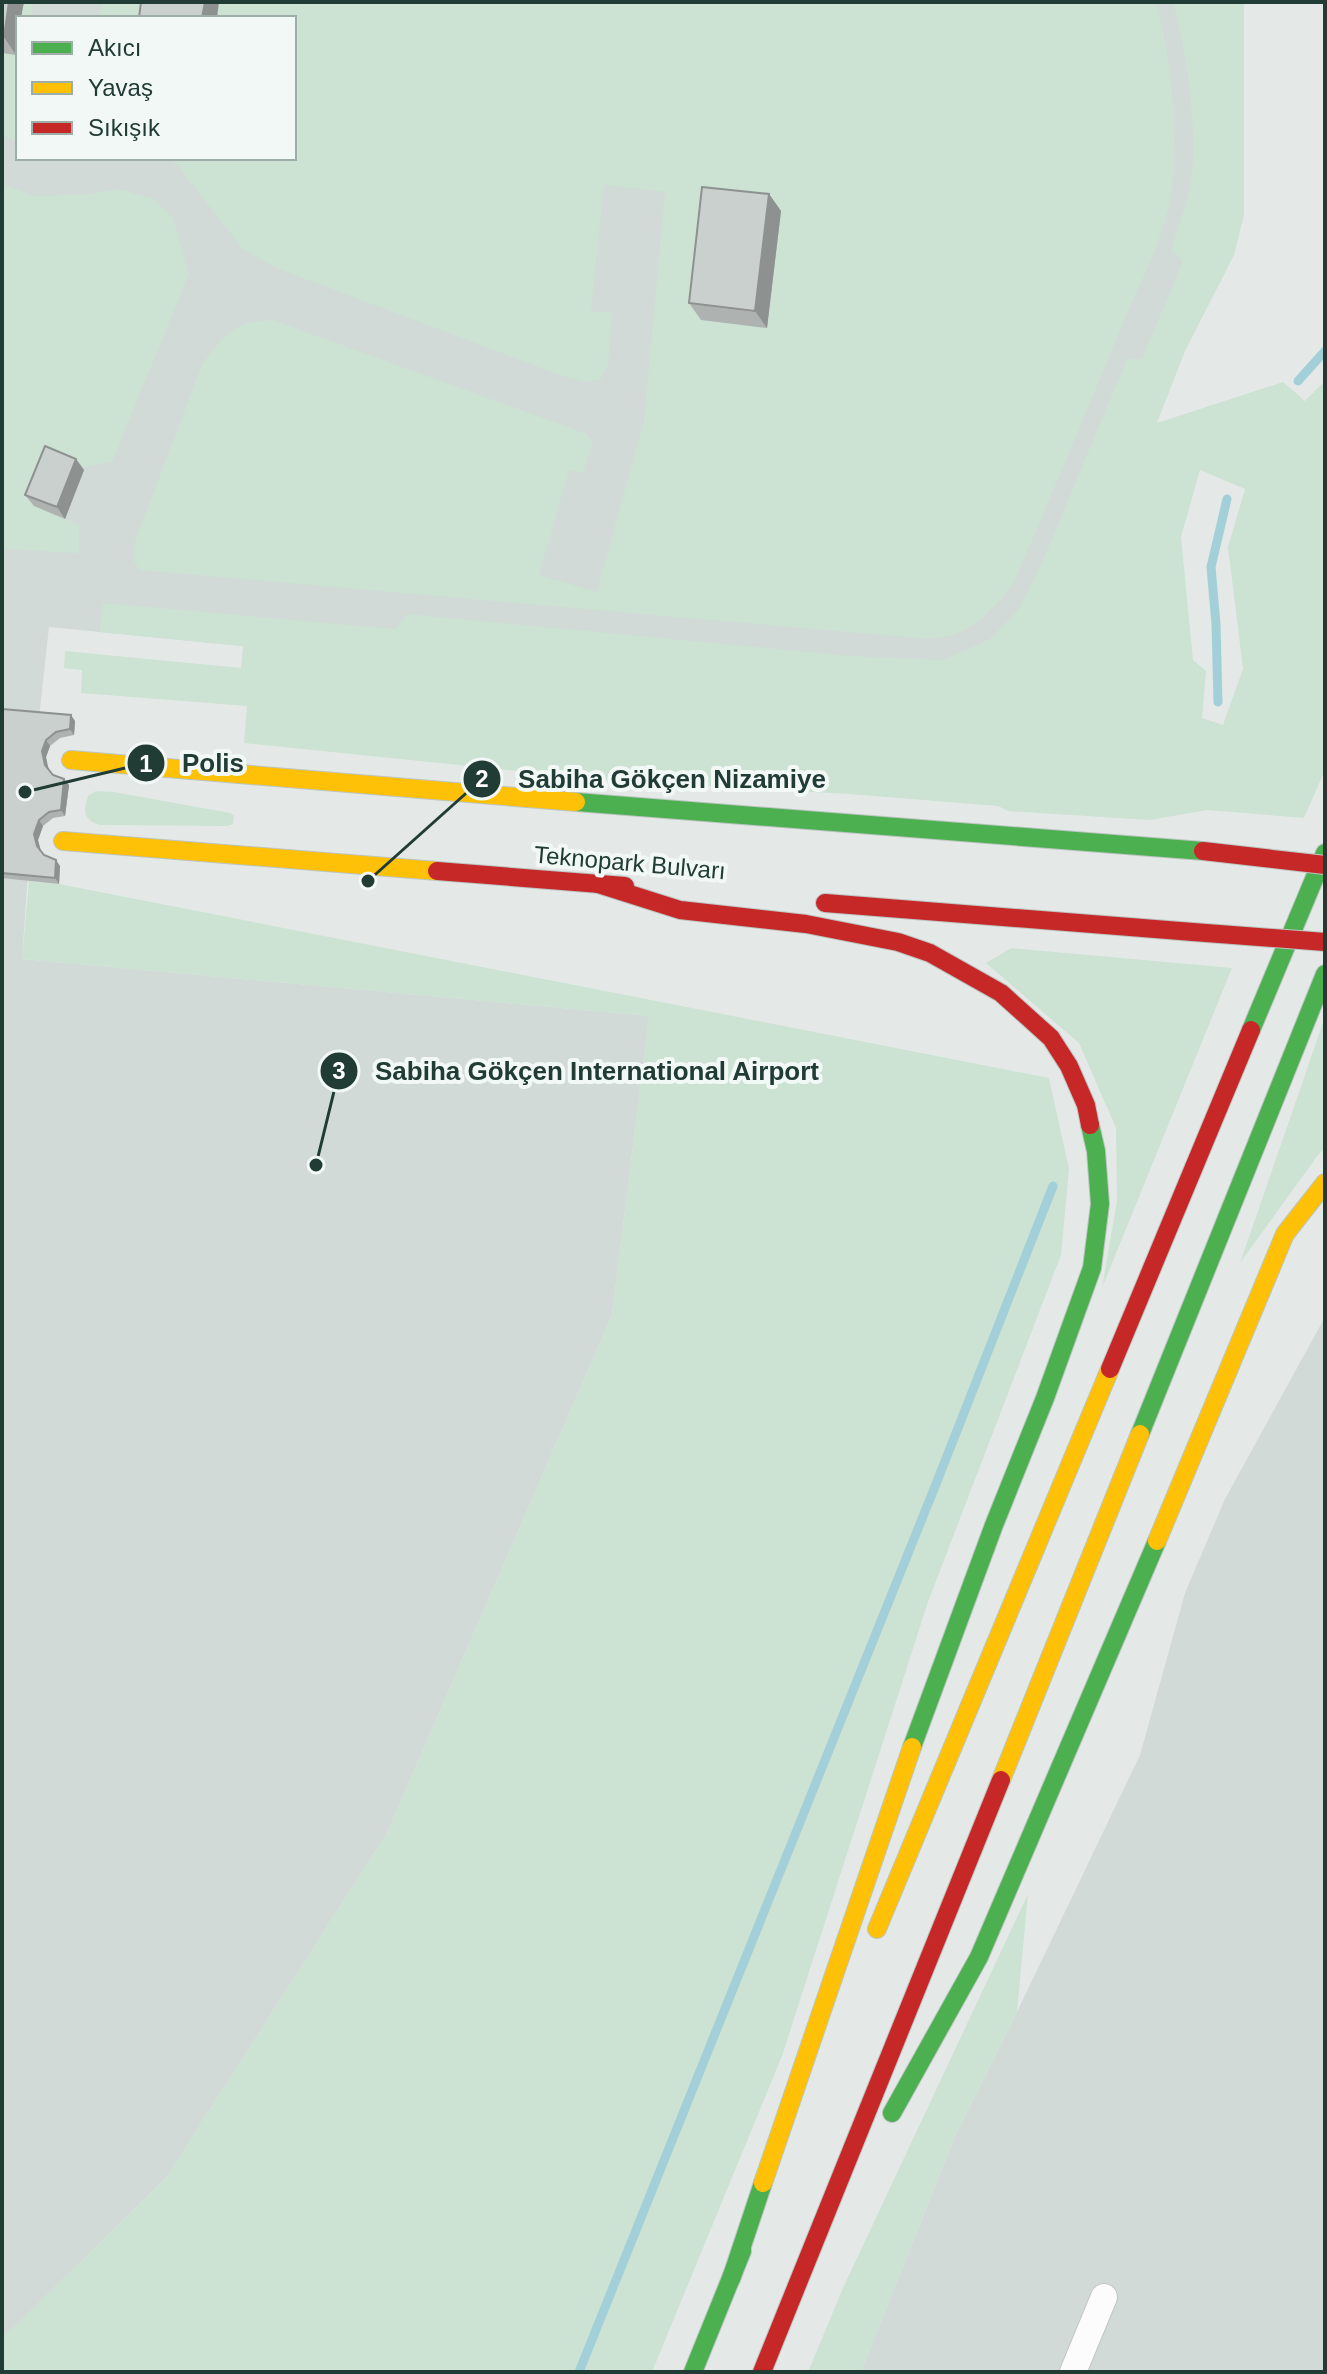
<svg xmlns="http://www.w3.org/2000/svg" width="1327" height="2374" viewBox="0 0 1327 2374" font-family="Helvetica,sans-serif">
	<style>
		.built { fill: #d1dad7; fill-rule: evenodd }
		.green { fill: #cce2d3; fill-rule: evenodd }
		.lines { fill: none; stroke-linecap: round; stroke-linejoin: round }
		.stream { stroke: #a3d0d8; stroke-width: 9 }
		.street-casing { stroke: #c1c6c4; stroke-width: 28 }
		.fast-casing { stroke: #bcc5c2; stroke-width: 20 }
		.slow-casing { stroke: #bcc5c2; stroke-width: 20 }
		.jam-casing { stroke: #bcc5c2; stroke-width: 20 }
		.street { stroke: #fbfcfb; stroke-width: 26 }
		.fast { stroke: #4caf50; stroke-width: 18 }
		.slow { stroke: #ffc107; stroke-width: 18 }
		.jam { stroke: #c62828; stroke-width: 18 }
		.jam-bridge-casing { stroke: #bcc5c2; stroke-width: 20; stroke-linecap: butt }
		.jam-bridge { stroke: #c62828; stroke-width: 18 }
		.wall { fill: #aeb3b1 }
		.shaded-wall { fill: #8d9290 }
		.building { fill: #cad0ce; stroke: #8d9290; stroke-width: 2 }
		.labels { text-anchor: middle; stroke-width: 8; stroke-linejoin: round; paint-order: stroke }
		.street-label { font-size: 24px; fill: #213c35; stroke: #f1f8f5 }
		.leader { fill: none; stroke: #213c35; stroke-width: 3 }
		.callout-dot { fill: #213c35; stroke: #f1f8f5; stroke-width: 3 }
		.mark-label { font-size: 24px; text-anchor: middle; font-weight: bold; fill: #fff }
		.callout-label { font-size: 26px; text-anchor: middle; font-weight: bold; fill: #213c35; stroke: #f1f8f5; stroke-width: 8; stroke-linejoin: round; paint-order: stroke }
	</style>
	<rect width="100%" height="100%" fill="#e4e9e7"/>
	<g class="built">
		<path d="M 2,2 L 1213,2 L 1211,247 L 1029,668 L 280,650 L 49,627 L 39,718 L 22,959 L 649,1016 L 612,1315 L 387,1833 L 166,2178 L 2,2339 ZM 18,18 L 294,18 L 294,158 L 18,158 Z"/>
		<path d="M 1325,1317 L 1325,2372 L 861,2372 L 956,2134 L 1017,2012 L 1140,1755 L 1185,1593 L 1225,1499 Z"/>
	</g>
	<g class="green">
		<path d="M 2,2 L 33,2 L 32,18 L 18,18 L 18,143 L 2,135 Z"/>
		<path d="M 102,2 L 1156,2 C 1172,61 1180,140 1170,200 C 1163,239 1138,288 1122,325 C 1087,411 1051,497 1014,582 C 999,603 982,622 958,633 C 949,637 937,638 927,639 L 139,570 L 133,559 L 134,544 L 202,365 C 223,335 234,321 273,320 L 587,434 L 593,443 L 583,473 L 569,470 L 539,575 L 597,592 L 644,420 L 665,192 L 604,185 L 591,311 L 612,313 L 608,366 L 600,380 L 584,382 L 557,374 L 274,267 L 242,248 L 177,165 L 168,158 L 294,158 L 294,18 L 99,18 Z"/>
		<path d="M 1173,2 L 1244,2 L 1244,215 L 1234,255 L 1185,351 L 1157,423 L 1283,382 L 1305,401 L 1325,381 L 1325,770 L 1304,818 L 1207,810 L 1150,820 L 1008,811 L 998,806 L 849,794 L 624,782 L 244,743 L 247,706 L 81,693 L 82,670 L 64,668 L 65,651 L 241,668 L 243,646 L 99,632 L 103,603 L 395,629 L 407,614 L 851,656 L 943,660 L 990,639 L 1018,610 L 1044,558 L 1127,359 L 1142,359 L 1183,261 L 1171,250 C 1179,225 1189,198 1192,173 C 1197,122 1186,51 1173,2 ZM 1200,470 L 1245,489 L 1228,547 L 1243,669 L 1223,725 L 1202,718 L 1206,671 L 1193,660 L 1181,537 Z"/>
		<path d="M 2,184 L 34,196 L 91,194 L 119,189 L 154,199 L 173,218 L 189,274 L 112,462 L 77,468 L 33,505 L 79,525 L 79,553 L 2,549 Z"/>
		<path d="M 96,791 L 114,792 L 230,813 L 234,816 L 233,824 L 228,826 L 100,825 C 83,820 83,811 88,796 Z"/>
		<path d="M 29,881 L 59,884 L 1049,1078 L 1069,1169 L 1061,1255 L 928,1602 L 782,2056 L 652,2372 L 2,2372 L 2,2339 L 166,2178 L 387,1833 L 612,1315 L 649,1016 L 22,959 Z"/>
		<path d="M 1011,948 L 1232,968 L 1102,1288 L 1117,1201 L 1116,1128 L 1079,1043 L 986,963 Z"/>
		<path d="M 1325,1017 L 1325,1148 L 1318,1155 L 1240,1263 Z"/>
		<path d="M 1028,1894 L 1017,2012 L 956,2134 L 861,2372 L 808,2372 L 843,2288 Z"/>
	</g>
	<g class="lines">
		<g class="stream">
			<path d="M 1298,381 L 1325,351"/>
			<path d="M 1218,702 L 1216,624 L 1211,567 L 1227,499"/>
			<path d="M 579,2372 L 936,1484 L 1053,1186"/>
		</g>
		<g class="street-casing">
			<path id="street" d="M 1073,2372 L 1104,2297"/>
		</g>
		<g class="fast-casing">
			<g id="fast">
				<path d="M 576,802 L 1203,851"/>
				<path d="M 1251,1030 L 1325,853"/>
				<path d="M 1140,1434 L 1325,974"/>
				<path d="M 912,1747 L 994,1525 L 1045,1398 L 1092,1268 L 1100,1204 L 1096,1151 L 1090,1125"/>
				<path d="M 892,2113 L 979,1957 L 1157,1541"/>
				<path d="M 731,2279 L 763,2183"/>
				<path d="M 693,2372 L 742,2251"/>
			</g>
		</g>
		<g class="slow-casing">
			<g id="slow">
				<path d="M 71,760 L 576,802"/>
				<path d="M 63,841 L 437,871"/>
				<path d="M 1157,1541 L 1285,1234 L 1325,1183"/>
				<path d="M 1001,1780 L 1140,1434"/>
				<path d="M 877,1929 L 1110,1369"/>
				<path d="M 763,2183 L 912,1747"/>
			</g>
		</g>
		<g class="jam-casing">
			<g id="jam">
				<path d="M 437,871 L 625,886"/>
				<path d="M 598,884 L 680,910 L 806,924 L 898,942 L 930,953 L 1001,993 L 1051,1038 L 1069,1066 L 1086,1105 L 1090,1125"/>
				<path d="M 825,903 L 1193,932"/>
				<path d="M 1110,1369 L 1251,1030"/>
				<path d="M 762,2372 L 1001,1780"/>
			</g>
		</g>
		<use href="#street" class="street"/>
		<use href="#fast" class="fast"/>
		<use href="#slow" class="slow"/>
		<use href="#jam" class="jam"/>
		<g class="jam-bridge-casing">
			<g id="jam-bridge">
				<path d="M 1203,851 L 1325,865"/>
				<path d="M 1193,932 L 1325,942"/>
			</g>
		</g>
		<use href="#jam-bridge" class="jam-bridge"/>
	</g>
	<g class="wall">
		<path d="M 2,2 L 16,55 L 2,53 Z"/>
		<path d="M 769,194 L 781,211 L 767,328 L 701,320 L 689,303 Z"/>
		<path d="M 76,459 L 84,470 L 65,519 L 34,506 L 25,495 Z"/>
		<path d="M 2,709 L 75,721 L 74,735 L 60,738 L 50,746 L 46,757 L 48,770 L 53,775 L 69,785 L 65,816 L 53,818 L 43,826 L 38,840 L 41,851 L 44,855 L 60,866 L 59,884 L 2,878 Z"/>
	</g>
	<g class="shaded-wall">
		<path d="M 9,2 L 24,2 L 21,18 L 18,18 L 18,40 L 16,55 L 4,37 Z"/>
		<path d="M 205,2 L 219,2 L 217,18 L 202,18 Z"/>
		<path d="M 769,194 L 781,211 L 767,328 L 755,311 Z"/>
		<path d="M 76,459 L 84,470 L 65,519 L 57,507 Z"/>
		<path d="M 71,715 L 75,721 L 74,735 L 70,729 Z"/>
		<path d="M 46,740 L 50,746 L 46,757 L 49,771 L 45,765 L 42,751 Z"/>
		<path d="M 64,779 L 69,785 L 65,816 L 61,810 Z"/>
		<path d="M 39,820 L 43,826 L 38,840 L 41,852 L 37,846 L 34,834 Z"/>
		<path d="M 56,860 L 60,866 L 59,884 L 55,878 Z"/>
	</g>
	<g class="building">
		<path d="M 2,2 L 9,2 L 4,37 L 2,37 Z"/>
		<path d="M 141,2 L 205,2 L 202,18 L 139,18 Z"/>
		<path d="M 702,187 L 769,194 L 755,311 L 689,303 Z"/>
		<path d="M 45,446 L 76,459 L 57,507 L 25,495 Z"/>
		<path d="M 2,709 L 71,715 L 70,729 L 56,732 L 46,740 L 42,751 L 45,765 L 53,775 L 64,779 L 61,810 L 49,812 L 39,820 L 34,834 L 37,846 L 44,855 L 56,860 L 55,878 L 2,873 Z"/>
	</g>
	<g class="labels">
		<g class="street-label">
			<text transform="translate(630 863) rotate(5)" y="8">Teknopark Bulvarı</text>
		</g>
	</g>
	<path class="leader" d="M25 792L146 763M368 881L482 779M316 1165L339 1071"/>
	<g class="callout-dot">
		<circle cx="25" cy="792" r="8"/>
		<circle cx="368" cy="881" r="8"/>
		<circle cx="316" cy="1165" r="8"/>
		<circle cx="146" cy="763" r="20"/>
		<circle cx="482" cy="779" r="20"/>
		<circle cx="339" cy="1071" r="20"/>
	</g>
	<g class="mark-label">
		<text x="146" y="772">1</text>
		<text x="482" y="787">2</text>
		<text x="339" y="1079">3</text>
	</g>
	<g class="callout-label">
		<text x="213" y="772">Polis</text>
		<text x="672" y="788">Sabiha Gökçen Nizamiye</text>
		<text x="597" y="1080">Sabiha Gökçen International Airport</text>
	</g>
	<rect width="1327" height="2374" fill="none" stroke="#213c35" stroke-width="8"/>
	<rect x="16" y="16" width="280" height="144" fill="#f1f8f5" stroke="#9eada8" stroke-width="2"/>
	<rect x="32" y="42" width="40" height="12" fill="#4caf50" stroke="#9eada8" stroke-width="2"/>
	<text x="88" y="56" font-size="24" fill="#213c35">Akıcı</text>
	<rect x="32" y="82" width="40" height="12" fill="#ffc107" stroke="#9eada8" stroke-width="2"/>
	<text x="88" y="96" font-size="24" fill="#213c35">Yavaş</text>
	<rect x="32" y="122" width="40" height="12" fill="#c62828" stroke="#9eada8" stroke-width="2"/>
	<text x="88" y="136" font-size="24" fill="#213c35">Sıkışık</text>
</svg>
